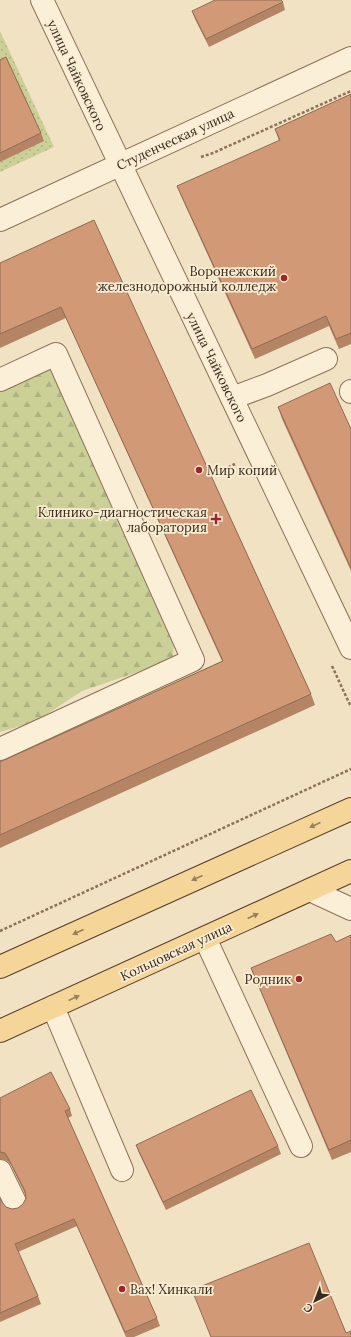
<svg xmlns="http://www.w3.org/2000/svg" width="351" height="1337" viewBox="0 0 351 1337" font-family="Lora,serif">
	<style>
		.forest { fill: url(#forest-firs) }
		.park { fill: url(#park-dots) }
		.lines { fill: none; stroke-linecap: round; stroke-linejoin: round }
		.minor-casing { stroke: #8c7258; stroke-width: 24 }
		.major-casing { stroke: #5a402d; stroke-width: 24 }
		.path { stroke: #8c7258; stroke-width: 2.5; stroke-dasharray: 3 2; stroke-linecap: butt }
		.minor { stroke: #fbefd7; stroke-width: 22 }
		.major { stroke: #f6d698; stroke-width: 22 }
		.wall { fill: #b48465 }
		.building { fill: #d19976; stroke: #926b53 }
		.oneway { fill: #98805a }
		.poi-dot { fill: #9f2429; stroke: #f8ecd3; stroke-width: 1.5 }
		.labels { text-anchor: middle; stroke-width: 3.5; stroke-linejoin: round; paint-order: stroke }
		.street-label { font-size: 13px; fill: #3b2b1d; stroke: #f8ecd3 }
		.poi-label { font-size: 13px; fill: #3b2b1d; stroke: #f8ecd3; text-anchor: end }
	</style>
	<defs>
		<pattern id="forest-firs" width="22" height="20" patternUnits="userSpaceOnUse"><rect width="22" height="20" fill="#cbd096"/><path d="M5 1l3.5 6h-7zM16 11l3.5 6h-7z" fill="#afb381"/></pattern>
		<pattern id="park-dots" width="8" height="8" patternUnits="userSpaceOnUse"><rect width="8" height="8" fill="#cbd096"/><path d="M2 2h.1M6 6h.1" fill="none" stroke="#afb381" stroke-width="1.8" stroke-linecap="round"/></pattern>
	</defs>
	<rect width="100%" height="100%" fill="#f1e2c3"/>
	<path class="forest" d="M 51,365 L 174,640 L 173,660 L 82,691 L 35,722 L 0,732 L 0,392 Z"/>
	<path class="park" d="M 0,31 L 54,147 L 0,172 Z"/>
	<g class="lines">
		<g class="minor-casing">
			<g id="minor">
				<path d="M 42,0 L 351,648"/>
				<path d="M 0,220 L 351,58"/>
				<path d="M 0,380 L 56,354 L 193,660 L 0,749"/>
				<path d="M 351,391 L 351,392"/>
				<path d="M 232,398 L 267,385 L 326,359"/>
				<path d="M 310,890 L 351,909"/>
				<path d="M 205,938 L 301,1146"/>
				<path d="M 53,1007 L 122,1170"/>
				<path d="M 0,1171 L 16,1204"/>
			</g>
		</g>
		<g class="major-casing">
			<g id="major">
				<path d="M 0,967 L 351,809"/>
				<path d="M 0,1031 L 351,871"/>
			</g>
		</g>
		<g class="path">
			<path d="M 201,157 L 213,153 L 351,91"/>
			<path d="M 210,476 L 235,464"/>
			<path d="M 332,666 L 351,707"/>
			<path d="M 0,931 L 351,769"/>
		</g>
		<use href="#minor" class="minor"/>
		<use href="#major" class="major"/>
	</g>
	<g class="wall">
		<path d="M 283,2 L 285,10 L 209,47 L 195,19 L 192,11 Z"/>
		<path d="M 0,60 L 41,133 L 44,141 L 0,162 Z"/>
		<path d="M 351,94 L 351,344 L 339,349 L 329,326 L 255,359 L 181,196 L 177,186 L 279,141 L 275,129 Z"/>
		<path d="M 94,220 L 311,694 L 315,705 L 0,848 L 0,762 L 222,661 L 66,318 L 0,348 L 0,263 Z"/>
		<path d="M 278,407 L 351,429 L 351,571 L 282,419 Z"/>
		<path d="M 351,935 L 351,1152 L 332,1160 L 255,978 L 251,968 L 336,942 Z"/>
		<path d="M 0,1098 L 70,1109 L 72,1116 L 68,1118 L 157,1318 L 160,1326 L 134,1337 L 126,1337 L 77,1226 L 18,1252 L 38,1296 L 41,1304 L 0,1322 L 0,1198 L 2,1202 L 6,1207 L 12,1209 L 18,1208 L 23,1204 L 26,1198 L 25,1194 L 11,1165 L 7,1161 L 1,1159 L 0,1159 Z"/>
		<path d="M 136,1145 L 278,1146 L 281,1154 L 166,1210 L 139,1153 Z"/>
	</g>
	<g class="building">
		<path d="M 215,0 L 281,0 L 283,2 L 206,39 L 192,11 Z"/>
		<path d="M 6,57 L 41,133 L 0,153 L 0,60 Z"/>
		<path d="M 351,94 L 351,333 L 336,339 L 326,316 L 252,349 L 177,186 L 280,140 L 275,129 Z"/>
		<path d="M 94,220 L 311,694 L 0,835 L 0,762 L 223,661 L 61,307 L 0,334 L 0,263 Z"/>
		<path d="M 330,383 L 351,429 L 351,568 L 278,407 Z"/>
		<path d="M 331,934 L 336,942 L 351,935 L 351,1140 L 329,1150 L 251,968 Z"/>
		<path d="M 51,1072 L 70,1109 L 65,1111 L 157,1318 L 125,1332 L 74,1219 L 15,1244 L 38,1296 L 0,1313 L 0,1198 L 2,1202 L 6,1207 L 12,1209 L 18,1208 L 23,1204 L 26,1198 L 25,1191 L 8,1158 L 5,1153 L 0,1152 L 0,1098 Z"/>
		<path d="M 251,1090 L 278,1146 L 163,1202 L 136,1145 Z"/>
		<path d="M 309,1243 L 346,1333 L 351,1331 L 351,1337 L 211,1337 L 192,1290 Z"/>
	</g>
	<defs><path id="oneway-solid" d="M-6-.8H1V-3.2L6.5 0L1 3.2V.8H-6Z"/></defs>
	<g class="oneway">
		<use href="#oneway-solid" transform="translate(315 825) rotate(156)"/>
		<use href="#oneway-solid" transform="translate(197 878) rotate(156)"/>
		<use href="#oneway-solid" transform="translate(253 916) rotate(-25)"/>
		<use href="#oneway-solid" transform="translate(78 932) rotate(156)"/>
		<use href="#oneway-solid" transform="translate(74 998) rotate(-25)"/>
	</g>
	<g class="poi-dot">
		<circle cx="284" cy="278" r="4"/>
		<circle cx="199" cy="470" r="4"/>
		<path d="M214 513h4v4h4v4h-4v4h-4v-4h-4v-4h4z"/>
		<circle cx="299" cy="979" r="4"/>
		<circle cx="122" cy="1289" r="4"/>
	</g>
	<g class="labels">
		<g class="street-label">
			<text transform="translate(77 75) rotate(65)" y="5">улица Чайковского</text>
			<text transform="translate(175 139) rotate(-25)" y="5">Студенческая улица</text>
			<text transform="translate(217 367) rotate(64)" y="5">улица Чайковского</text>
			<text transform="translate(176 951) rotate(-25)" y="5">Кольцовская улица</text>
		</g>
		<g class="poi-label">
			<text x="276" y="276">Воронежский<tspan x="276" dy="15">железнодорожный колледж</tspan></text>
			<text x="207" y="475" text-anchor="start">Мир копий</text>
			<text x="207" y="517">Клинико-диагностическая<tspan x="207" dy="15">лаборатория</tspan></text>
			<text x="291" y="984">Родник</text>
			<text x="130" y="1294" text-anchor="start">Вах! Хинкали</text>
		</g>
	</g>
	<g transform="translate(315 1301) rotate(222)" stroke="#f8ecd3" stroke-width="3" paint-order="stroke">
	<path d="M0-3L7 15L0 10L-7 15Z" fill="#3b2b1d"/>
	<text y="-6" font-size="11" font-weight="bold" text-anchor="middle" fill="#3b2b1d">С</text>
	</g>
</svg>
